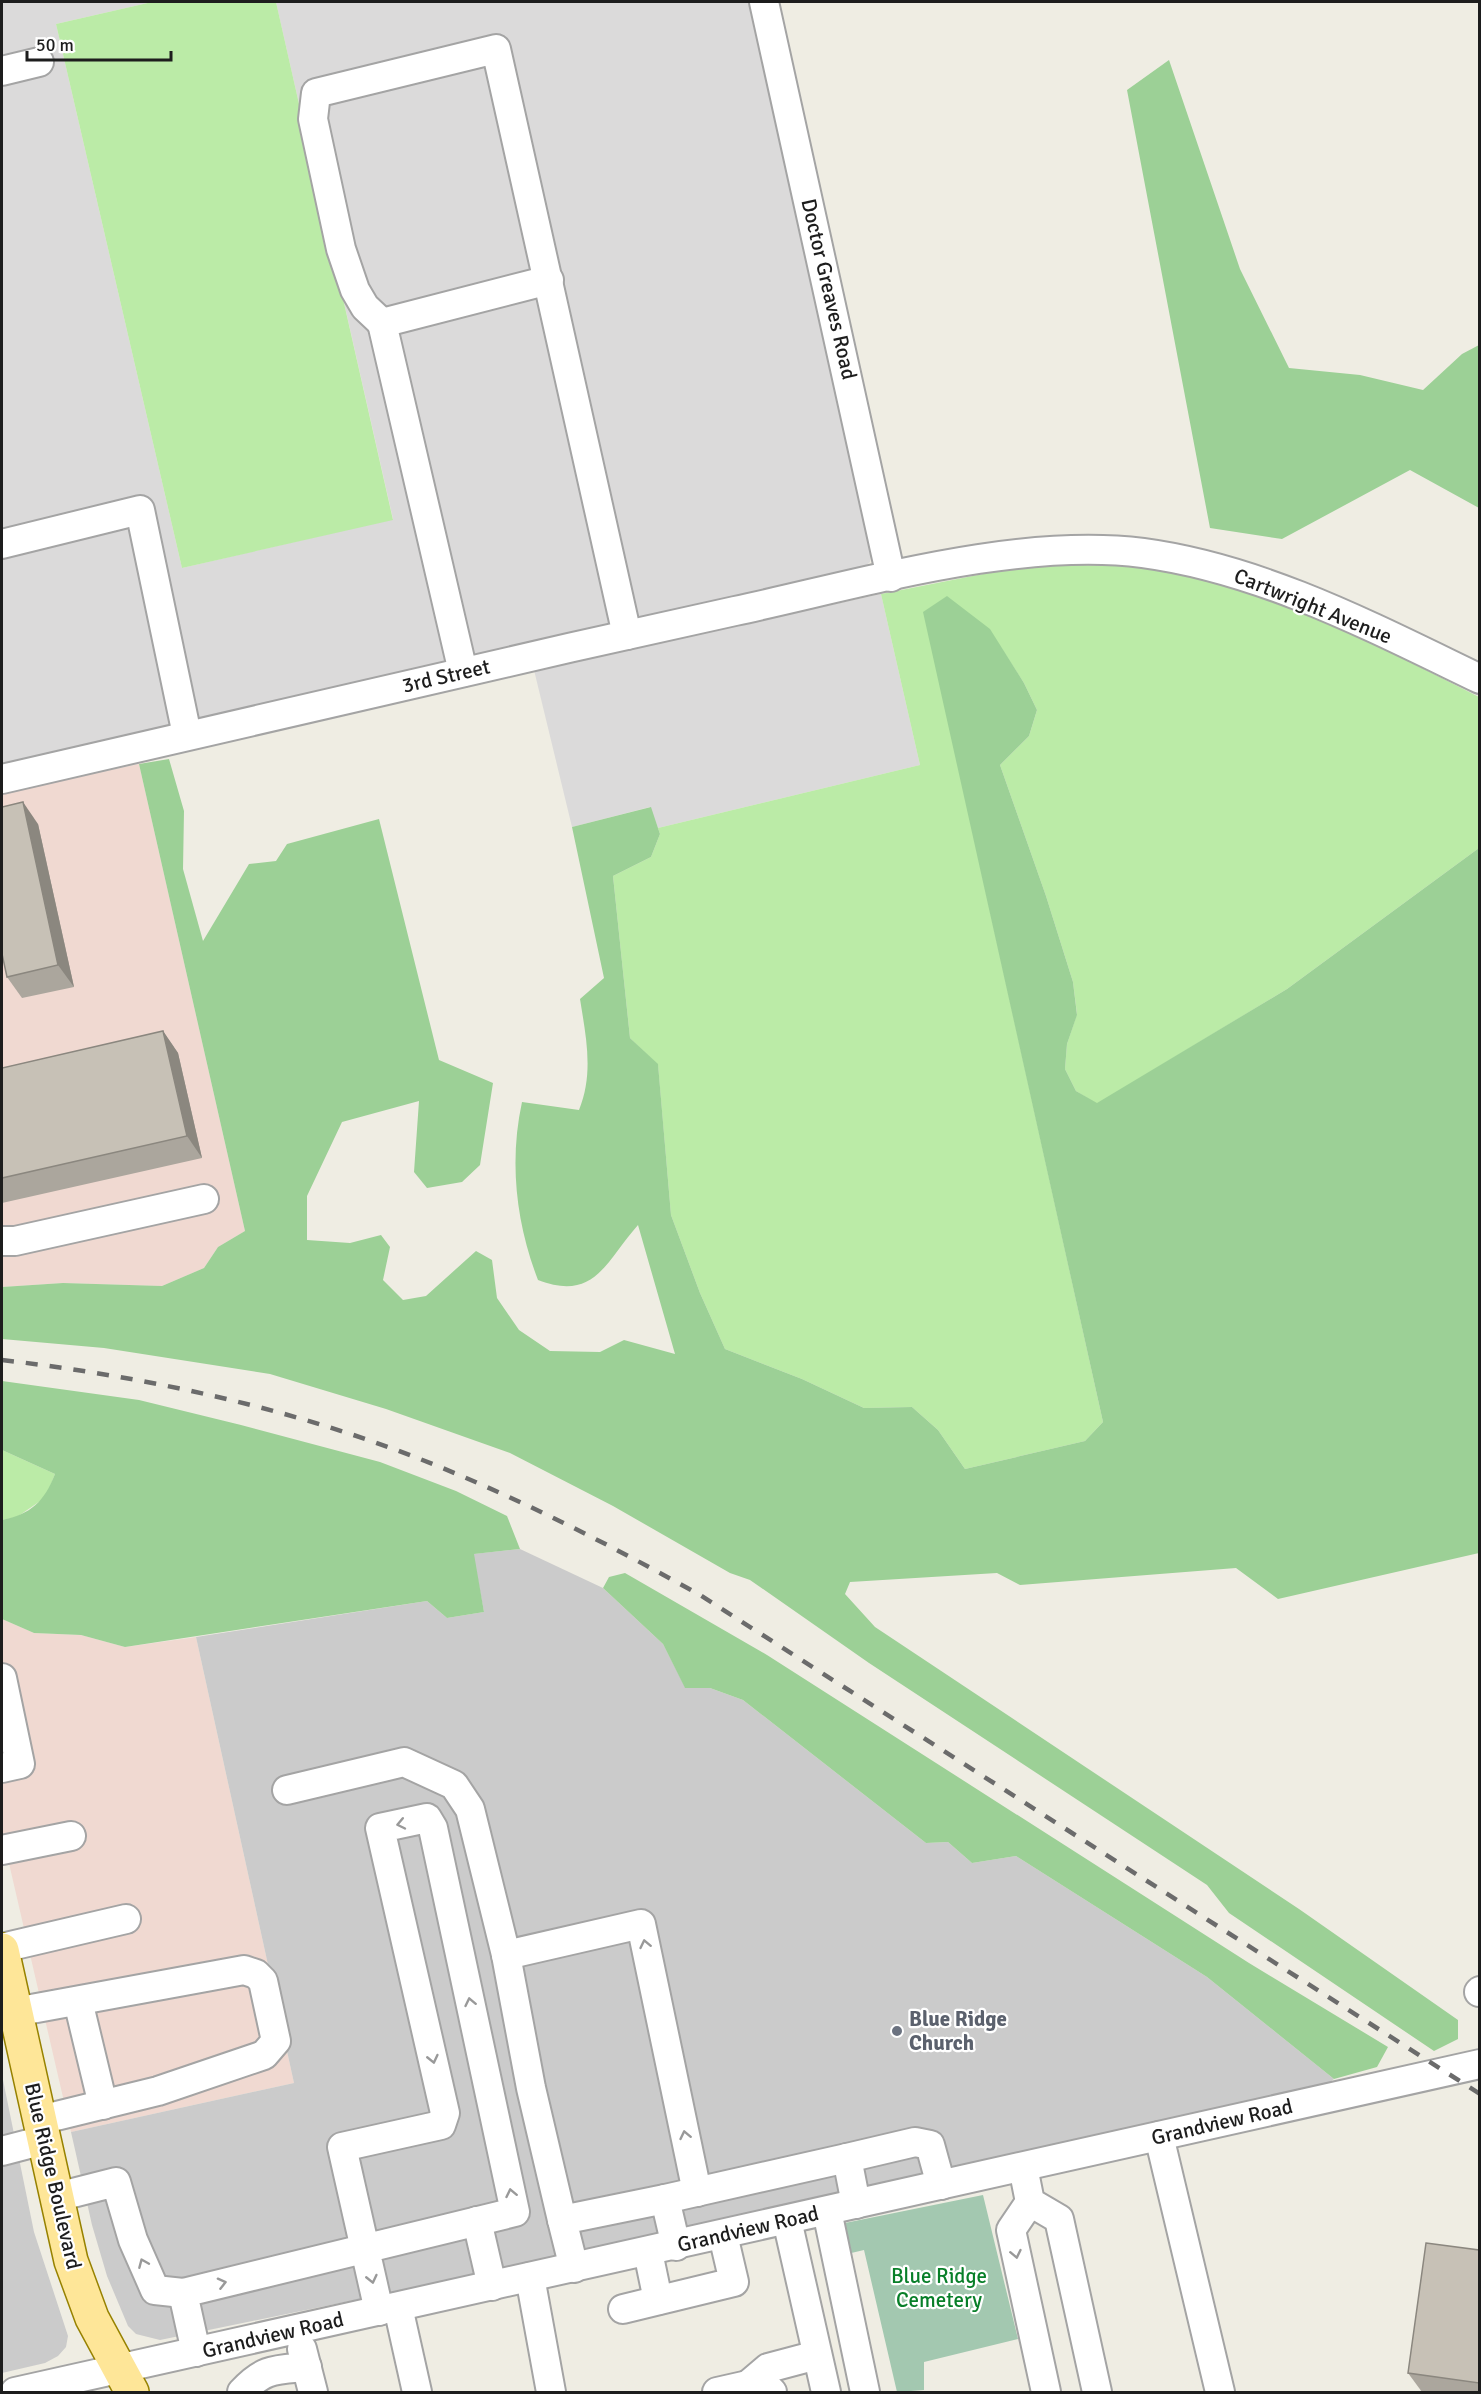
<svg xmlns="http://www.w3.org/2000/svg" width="1481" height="2394" viewBox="0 0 1481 2394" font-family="Signika,sans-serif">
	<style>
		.residential { fill: #dbdada }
		.commercial { fill: #f0d9d1 }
		.religious { fill: #cbcbcb }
		.grass { fill: #bbeba7 }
		.forest { fill: #9cd096 }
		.cemetery { fill: #a3c8b0 }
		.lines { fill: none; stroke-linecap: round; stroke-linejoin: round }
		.minor-casing { stroke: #a4a4a4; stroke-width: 32 }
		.major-casing { stroke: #978200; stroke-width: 36 }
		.minor { stroke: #fff; stroke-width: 28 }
		.major { stroke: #fee698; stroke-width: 33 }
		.rail { stroke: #6b6b6b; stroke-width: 4.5; stroke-dasharray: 12 12; stroke-linecap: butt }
		.wall { fill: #aba69d }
		.shaded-wall { fill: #8b877f }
		.building { fill: #c7c1b6; stroke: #8b877f; stroke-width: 1.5 }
		.oneway { stroke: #999 }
		.worship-dot { fill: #6b7280; stroke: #fff; stroke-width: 2 }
		.labels { text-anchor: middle; stroke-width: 4.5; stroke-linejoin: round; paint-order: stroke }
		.street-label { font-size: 21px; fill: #1d1d1d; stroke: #fff }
		.worship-label { font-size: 21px; font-weight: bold; fill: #5b616d; stroke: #fff; text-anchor: start }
		.park-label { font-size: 21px; fill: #087f29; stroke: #fff }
	</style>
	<rect width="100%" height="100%" fill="#efede3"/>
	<g class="residential">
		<path d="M 2,2 L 152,2 L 56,24 L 182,568 L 393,519 L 276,2 L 748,2 L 872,546 L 870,562 L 858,573 L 2,766 Z"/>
		<path d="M 881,594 L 920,765 L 658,828 L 650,807 L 572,827 L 534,670 Z"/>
	</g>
	<g class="commercial">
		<path d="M 139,764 L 245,1231 L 218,1247 L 204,1268 L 162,1286 L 63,1283 L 2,1287 L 2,793 Z"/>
		<path d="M 2,1619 L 34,1633 L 81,1635 L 125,1647 L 196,1637 L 294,2083 L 71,2132 L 2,1833 Z"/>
	</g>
	<g class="religious">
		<path d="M 520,1549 L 603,1588 L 663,1644 L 685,1687 L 710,1688 L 743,1700 L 926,1843 L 948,1842 L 972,1863 L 1016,1856 L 1207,1977 L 1334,2079 L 1327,2084 L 583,2253 L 160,2340 L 136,2334 L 128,2326 L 107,2276 L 92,2225 L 71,2132 L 294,2083 L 196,1637 L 427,1601 L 447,1618 L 484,1612 L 473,1554 Z"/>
		<path d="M 2,2075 L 34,2232 L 68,2336 L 66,2347 L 58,2356 L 45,2363 L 2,2373 Z"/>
	</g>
	<g class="grass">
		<path d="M 152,2 L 276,2 L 393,520 L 182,568 L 56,24 Z"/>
		<path d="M 1060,565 C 1090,565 1121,565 1151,569 C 1269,586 1375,645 1479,697 L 1479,848 L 1287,989 L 1097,1104 L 1076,1091 L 1065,1069 L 1067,1044 L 1077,1014 L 1073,982 L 1046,896 L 1000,765 L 1029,736 L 1037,710 L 1024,683 L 989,629 L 924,612 L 1103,1422 L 1085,1441 L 965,1469 L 938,1430 L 912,1407 L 864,1408 L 802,1379 L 725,1349 L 700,1293 L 671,1215 L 658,1065 L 630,1038 L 613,876 L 651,857 L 660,834 L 658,828 L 920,765 L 881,594 L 993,572 Z"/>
		<path d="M 2,1450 L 55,1474 L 46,1497 L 17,1517 L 2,1520 Z"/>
	</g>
	<g class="forest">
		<path d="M 1169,60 L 1240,269 L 1289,368 L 1360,375 L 1423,390 L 1462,354 L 1479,345 L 1479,508 L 1410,470 L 1282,539 L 1210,528 L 1127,90 Z"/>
		<path d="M 947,596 L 990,629 L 1024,683 L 1037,710 L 1029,736 L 1000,765 L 1046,896 L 1073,982 L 1077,1015 L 1067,1044 L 1065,1069 L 1076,1091 L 1097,1103 L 1287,989 L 1479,848 L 1479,1553 L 1278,1599 L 1236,1568 L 1020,1585 L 997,1573 L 850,1582 L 845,1594 L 875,1627 L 1299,1909 L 1458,2020 L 1458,2039 L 1434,2051 L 1229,1913 L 1207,1885 L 869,1663 L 750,1580 L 730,1573 L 613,1506 L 510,1453 L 386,1409 L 270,1374 L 104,1348 L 2,1339 L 2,1287 L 63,1283 L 162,1286 L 204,1268 L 218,1247 L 245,1231 L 139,764 L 169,759 L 184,811 L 183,869 L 203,941 L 249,864 L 276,861 L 287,844 L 379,819 L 439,1060 L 493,1083 L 480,1165 L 462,1182 L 427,1188 L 414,1172 L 419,1101 L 342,1122 L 307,1196 L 307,1240 L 350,1243 L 381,1235 L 390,1247 L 383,1280 L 403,1300 L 426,1296 L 476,1251 L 492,1260 L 497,1298 L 519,1330 L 550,1351 L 600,1352 L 624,1340 L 675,1354 L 638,1225 C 606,1261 595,1302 538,1280 C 516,1223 509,1162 522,1102 L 579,1110 C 594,1073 586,1037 580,999 L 604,978 L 572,827 L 651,807 L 660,834 L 651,857 L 613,876 L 630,1038 L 658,1064 L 671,1215 L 700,1293 L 725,1349 L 802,1379 L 864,1408 L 912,1407 L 938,1430 L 965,1469 L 1085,1441 L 1103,1422 L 923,612 Z"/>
		<path d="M 2,1381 L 139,1400 L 241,1425 L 380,1462 L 456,1491 L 507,1516 L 520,1549 L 474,1554 L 484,1612 L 447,1618 L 427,1601 L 125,1647 L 81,1635 L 34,1633 L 2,1619 L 2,1520 C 31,1514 44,1502 55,1474 L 2,1450 Z"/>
		<path d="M 625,1573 L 767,1655 L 1249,1963 L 1388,2047 L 1377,2067 L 1334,2079 L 1207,1977 L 1016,1856 L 972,1863 L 948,1842 L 926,1843 L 743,1700 L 710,1688 L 685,1688 L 663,1644 L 603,1588 L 609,1577 Z"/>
	</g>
	<path class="cemetery" d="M 983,2195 L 1018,2339 L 924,2362 L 924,2390 L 897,2392 L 864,2250 L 847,2254 L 840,2224 Z"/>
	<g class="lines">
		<g class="minor-casing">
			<g id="minor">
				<path d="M 764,2 L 891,577"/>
				<path d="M 2,71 L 39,62"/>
				<path d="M 382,323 L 365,307 L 355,290 L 341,249 L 313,119 L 316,93 L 496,49 L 627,635"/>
				<path d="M 2,544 L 140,510 L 187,735"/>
				<path d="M 463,672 L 382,323 L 549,280"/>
				<path d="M 2,779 C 245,721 490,665 735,611 C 861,584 1015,537 1143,553 C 1262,569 1372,627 1480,679"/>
				<path d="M 2,1241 L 15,1241 L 204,1199"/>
				<path d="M 2,1678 L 20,1764 L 2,1768"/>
				<path d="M 287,1790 L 404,1762 L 454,1785 L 470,1809 L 506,1955 L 531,2088 L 562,2220"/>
				<path d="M 2,1850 L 71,1836"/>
				<path d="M 2,1948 L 126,1919"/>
				<path d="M 506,1955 L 641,1924 L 697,2192"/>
				<path d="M 1479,1992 L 1480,1991"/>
				<path d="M 78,2001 L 103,2105"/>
				<path d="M 15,2012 L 244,1970 L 256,1974 L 263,1981 L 276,2041 L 264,2055 L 158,2091 L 40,2120"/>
				<path d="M 1159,2136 L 1220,2392"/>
				<path d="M 2,2151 L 44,2140"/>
				<path d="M 1023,2167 L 1030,2202 L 1059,2219 L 1097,2392"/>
				<path d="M 57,2197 L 116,2182 L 133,2240 L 155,2290 L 183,2293"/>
				<path d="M 1030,2202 L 1011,2230 L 1046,2392"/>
				<path d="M 856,2204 L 847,2158 L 915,2142 L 930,2145 L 941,2185"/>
				<path d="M 827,2211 L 865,2392"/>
				<path d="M 787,2220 L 826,2392"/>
				<path d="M 477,2221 L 492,2286"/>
				<path d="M 676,2246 L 665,2199 L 847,2158"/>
				<path d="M 648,2252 L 658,2300"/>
				<path d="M 574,2268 L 562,2220 L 665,2199"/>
				<path d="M 530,2277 L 551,2392"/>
				<path d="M 398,2307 L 417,2392"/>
				<path d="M 623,2309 L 734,2282 L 723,2235"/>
				<path d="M 302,2349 L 313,2392"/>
				<path d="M 196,2352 L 183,2293 L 515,2212 L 433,1828 L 427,1818 L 380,1828 L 445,2113 L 441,2125 L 342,2147 L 379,2311"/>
				<path d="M 748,2385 L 768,2368 L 817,2355"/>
				<path d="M 15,2392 L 1480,2064"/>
				<path d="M 242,2392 C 264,2368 275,2370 307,2367"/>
				<path d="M 717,2392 L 748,2385 L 767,2387 L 772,2392"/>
			</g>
		</g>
		<g class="major-casing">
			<path id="major" d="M 2,1950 L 71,2261 L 92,2318 L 132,2392"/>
		</g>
		<use href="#minor" class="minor"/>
		<use href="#major" class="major"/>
		<path class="rail" d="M 2,1360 C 157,1378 315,1413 459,1475 C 542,1510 621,1551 700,1595 L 1480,2094"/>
	</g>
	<g class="wall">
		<path d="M 38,824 L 74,987 L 22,998 L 7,977 Z"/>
		<path d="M 163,1031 L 178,1053 L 202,1158 L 2,1203 L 2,1068 Z"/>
		<path d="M 1479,2250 L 1479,2392 L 1422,2392 L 1408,2373 Z"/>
	</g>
	<g class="shaded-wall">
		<path d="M 23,802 L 38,824 L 74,987 L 58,965 Z"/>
		<path d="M 163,1031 L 178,1053 L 202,1158 L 187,1136 Z"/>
	</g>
	<g class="building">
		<path d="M 23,802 L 58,965 L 7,977 L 2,954 L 2,807 Z"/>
		<path d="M 163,1031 L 187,1136 L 2,1178 L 2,1068 Z"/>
		<path d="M 1426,2243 L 1479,2250 L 1479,2383 L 1408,2373 Z"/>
	</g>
	<defs><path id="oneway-chevron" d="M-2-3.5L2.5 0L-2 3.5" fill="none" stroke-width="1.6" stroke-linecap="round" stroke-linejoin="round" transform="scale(1.5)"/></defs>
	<g class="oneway">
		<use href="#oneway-chevron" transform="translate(401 1824) rotate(168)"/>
		<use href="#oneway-chevron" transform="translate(645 1944) rotate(-102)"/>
		<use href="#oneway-chevron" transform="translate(470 2002) rotate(-102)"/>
		<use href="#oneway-chevron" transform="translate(433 2059) rotate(77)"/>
		<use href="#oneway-chevron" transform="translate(685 2135) rotate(-102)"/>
		<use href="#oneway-chevron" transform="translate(511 2193) rotate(-102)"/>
		<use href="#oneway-chevron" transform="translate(1016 2254) rotate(78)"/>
		<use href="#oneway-chevron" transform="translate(143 2263) rotate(-113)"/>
		<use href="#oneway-chevron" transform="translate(372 2279) rotate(77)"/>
		<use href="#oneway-chevron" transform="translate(222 2283) rotate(-14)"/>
	</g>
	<circle class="worship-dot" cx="897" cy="2031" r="6"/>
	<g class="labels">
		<g class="street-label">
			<text transform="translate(829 289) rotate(77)" y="7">Doctor Greaves Road</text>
			<text transform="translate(1313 606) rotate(22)" y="7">Cartwright Avenue</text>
			<text transform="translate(446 676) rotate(-13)" y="7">3rd Street</text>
			<text transform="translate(1222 2122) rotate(-13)" y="7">Grandview Road</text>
			<text transform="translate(53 2176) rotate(77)" y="7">Blue Ridge Boulevard</text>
			<text transform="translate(748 2229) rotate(-13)" y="7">Grandview Road</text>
			<text transform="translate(273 2335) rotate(-13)" y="7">Grandview Road</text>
		</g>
		<g class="worship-label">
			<text x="909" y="2026">Blue Ridge<tspan x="909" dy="24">Church</tspan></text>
		</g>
		<g class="park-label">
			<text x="939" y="2283">Blue Ridge<tspan x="939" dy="24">Cemetery</tspan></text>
		</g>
	</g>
	<rect width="1481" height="2394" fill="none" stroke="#1d1d1d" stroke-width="6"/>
	<path d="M27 51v9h144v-9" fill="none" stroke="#1d1d1d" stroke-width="3"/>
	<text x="36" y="51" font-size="18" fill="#1d1d1d" stroke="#ffffff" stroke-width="4.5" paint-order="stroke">50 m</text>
</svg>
